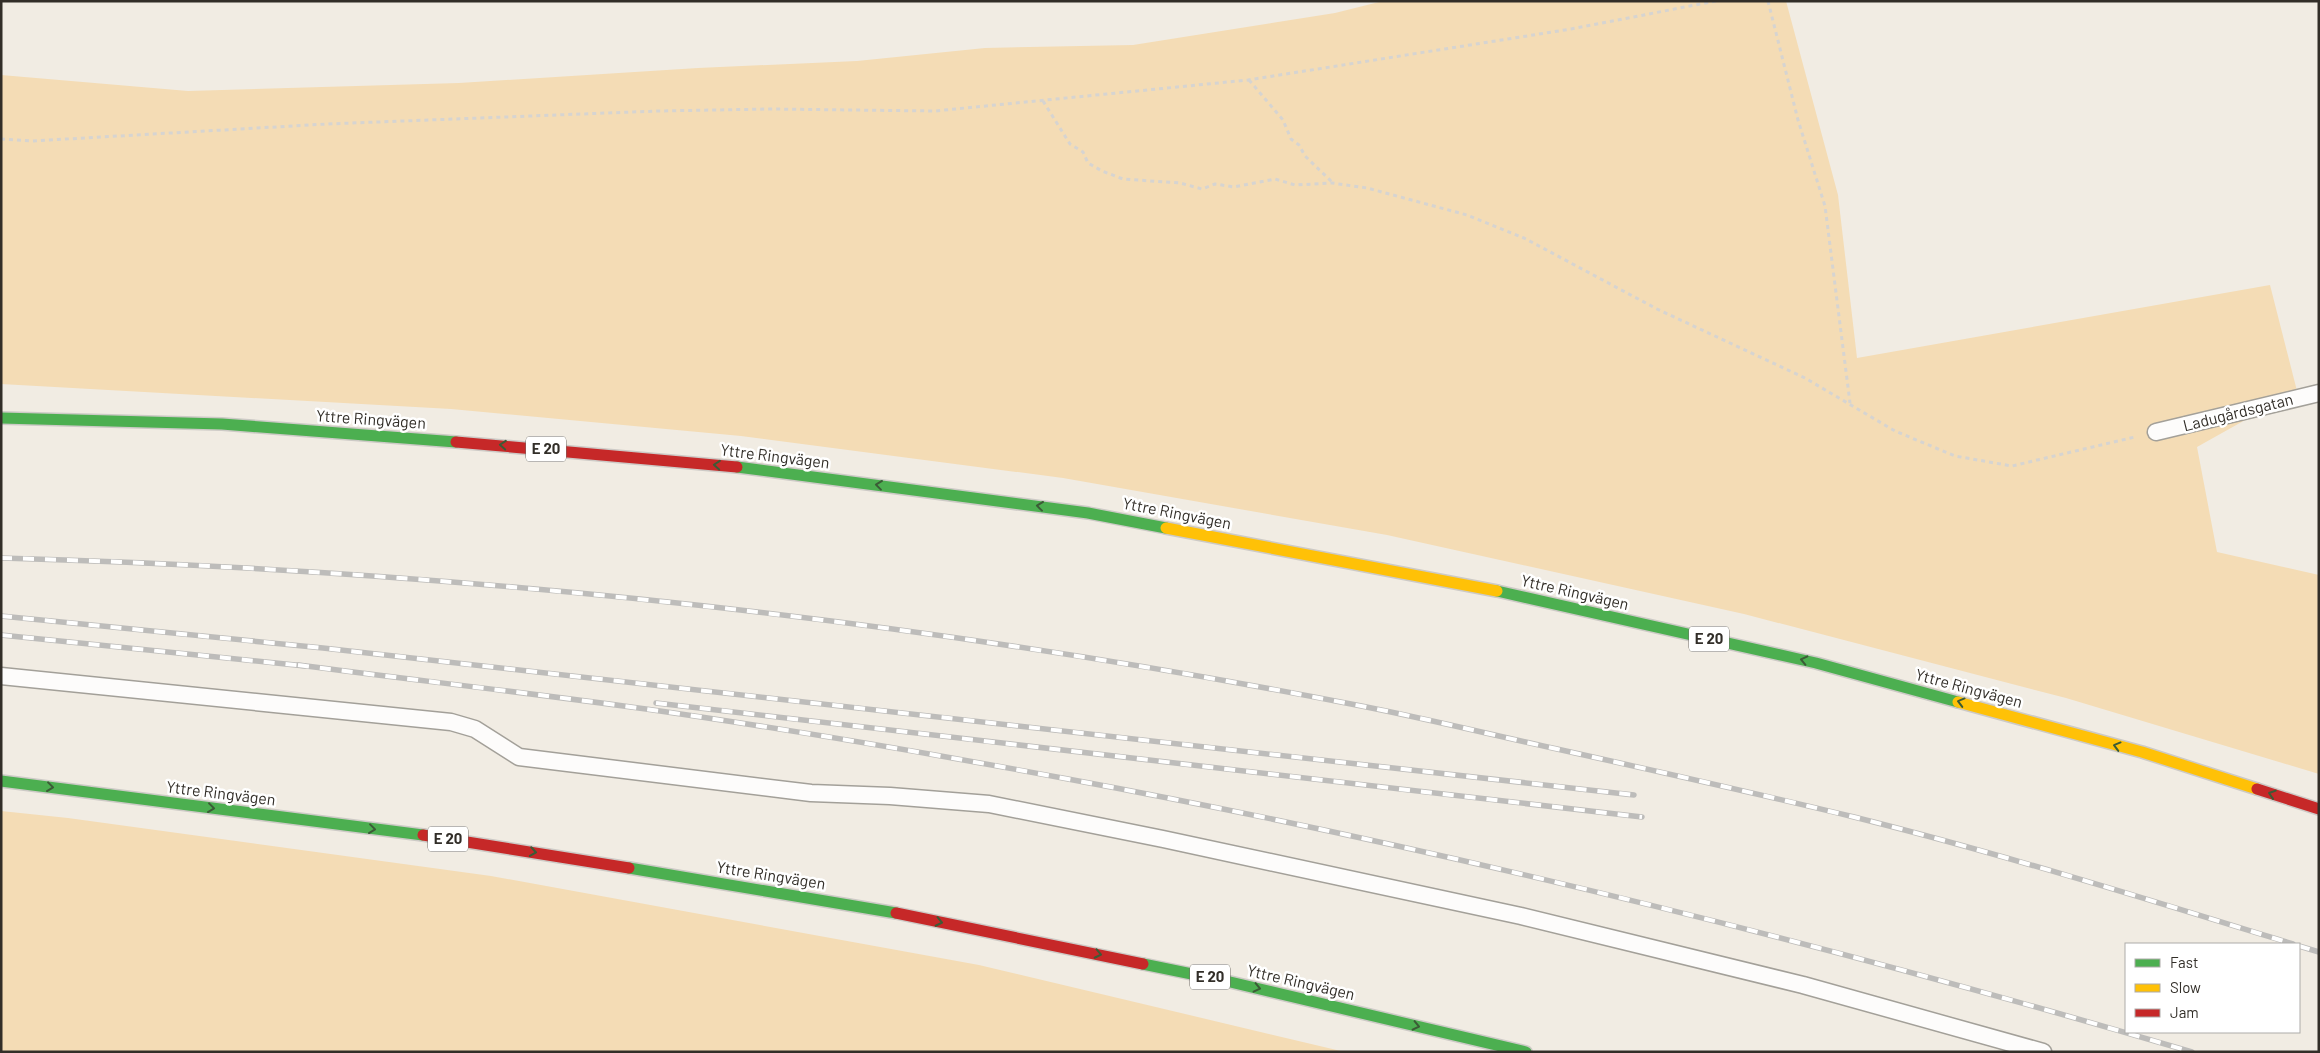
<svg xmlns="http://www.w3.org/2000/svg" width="2320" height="1053" viewBox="0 0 2320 1053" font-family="Barlow,sans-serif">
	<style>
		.green { fill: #f4dcb5 }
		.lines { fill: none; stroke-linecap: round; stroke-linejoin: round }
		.lane-casing { stroke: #a3a099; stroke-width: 19 }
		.fast-casing { stroke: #cdcac6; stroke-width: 14 }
		.slow-casing { stroke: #cdcac6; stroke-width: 14 }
		.jam-casing { stroke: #cdcac6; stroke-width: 14 }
		.path { stroke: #d6d4d1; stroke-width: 3; stroke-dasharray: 4 4; stroke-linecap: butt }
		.lane { stroke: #fdfcfb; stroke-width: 16 }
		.fast { stroke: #4caf50; stroke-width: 11 }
		.slow { stroke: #ffc107; stroke-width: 11 }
		.jam { stroke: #c62828; stroke-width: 11 }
		.rail-casing { stroke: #bdbcba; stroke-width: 5.5 }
		.rail { stroke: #fff; stroke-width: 4; stroke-dasharray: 11; stroke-linecap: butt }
		.oneway { stroke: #3b5b36 }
		.labels { text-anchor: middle; stroke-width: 5; stroke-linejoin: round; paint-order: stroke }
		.shield { fill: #fff; stroke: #706d68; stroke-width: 1 }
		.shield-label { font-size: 15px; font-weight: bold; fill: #322e28 }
		.street-label { font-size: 16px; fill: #322e28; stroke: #fff }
	</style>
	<rect width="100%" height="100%" fill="#f1ece3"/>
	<g class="green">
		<path d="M 1383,1 L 1786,1 L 1838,195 L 1857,358 L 2270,285 L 2297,391 L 2197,447 L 2217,552 L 2319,575 L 2319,774 L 2066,698 L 1744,614 L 1387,535 L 1063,478 L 741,436 L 451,409 L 1,384 L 1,75 L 188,91 L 459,83 L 698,68 L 857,61 L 985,48 L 1133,45 L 1335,13 Z"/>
		<path d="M 1,811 L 68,818 L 491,876 L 979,965 L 1345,1052 L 1,1052 Z"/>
	</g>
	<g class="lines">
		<g class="lane-casing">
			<g id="lane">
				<path d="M 2156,432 L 2319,393"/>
				<path d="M 1,676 L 451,722 L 475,729 L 519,757 L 811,793 L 890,796 L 989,804 L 1163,839 L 1521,916 L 1803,985 L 2043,1052"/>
			</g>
		</g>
		<g class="fast-casing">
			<g id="fast">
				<path d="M 1,418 L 222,424 L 456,442"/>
				<path d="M 737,467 L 1088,513 L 1166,528"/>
				<path d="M 1497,591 L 1816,663 L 1958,702"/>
				<path d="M 1,781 L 423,835"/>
				<path d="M 629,868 L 896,913"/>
				<path d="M 1143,964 L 1226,981 L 1526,1052"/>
			</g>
		</g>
		<g class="slow-casing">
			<g id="slow">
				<path d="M 1166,528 L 1497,591"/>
				<path d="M 1958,702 L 2142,752 L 2257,789"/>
			</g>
		</g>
		<g class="jam-casing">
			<g id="jam">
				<path d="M 456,442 L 737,467"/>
				<path d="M 2257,789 L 2319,809"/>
				<path d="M 423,835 L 629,868"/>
				<path d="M 896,913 L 1143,964"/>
			</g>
		</g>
		<g class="path">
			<path d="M 1768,1 L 1798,120 L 1825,206 L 1850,403"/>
			<path d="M 1249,80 L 1283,120 L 1291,139 L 1299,145 L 1305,156 L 1332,182"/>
			<path d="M 1043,101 L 1070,144 L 1083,152 L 1088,163 L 1102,171 L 1123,179 L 1180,183 L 1202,189 L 1215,184 L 1234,187 L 1275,179 L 1295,185 L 1332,183 L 1367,188 L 1467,215 L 1524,238 L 1657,309 L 1805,378 L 1895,431 L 1955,456 L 2012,466 L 2135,437"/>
			<path d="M 1,139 L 32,141 L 327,124 L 658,111 L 770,109 L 935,111 L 1248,80 L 1571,29 L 1716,1"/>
		</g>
		<use href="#lane" class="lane"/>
		<use href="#fast" class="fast"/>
		<use href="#slow" class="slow"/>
		<use href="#jam" class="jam"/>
		<g class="rail-casing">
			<g id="rail">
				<path d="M 1,558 C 454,570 906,618 1351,704 C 1420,717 1488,734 1557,749 C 1656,771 1755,793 1854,817 C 2002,854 2147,899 2293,944"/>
				<path d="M 1,616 L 323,648 L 1634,795"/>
				<path d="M 1,635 L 305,666"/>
				<path d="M 298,665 C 414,680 530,693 646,709 C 787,729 928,753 1068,779 C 1447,849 1822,943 2192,1052"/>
				<path d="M 656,703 L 1642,817"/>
				<path d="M 2299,946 L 2319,952"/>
			</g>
		</g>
		<use href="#rail" class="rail"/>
	</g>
	<defs><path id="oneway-chevron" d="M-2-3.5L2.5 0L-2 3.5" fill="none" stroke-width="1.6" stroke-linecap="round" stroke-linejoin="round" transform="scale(1.25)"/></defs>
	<g class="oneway">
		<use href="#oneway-chevron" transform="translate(503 445) rotate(-176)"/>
		<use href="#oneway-chevron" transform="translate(717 465) rotate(-175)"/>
		<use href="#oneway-chevron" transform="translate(879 485) rotate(-173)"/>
		<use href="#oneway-chevron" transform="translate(1040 506) rotate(-173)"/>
		<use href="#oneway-chevron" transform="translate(1804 660) rotate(-167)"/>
		<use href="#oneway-chevron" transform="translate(1961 702) rotate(-165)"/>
		<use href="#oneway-chevron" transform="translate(2117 746) rotate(-165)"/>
		<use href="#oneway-chevron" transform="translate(50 787) rotate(7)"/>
		<use href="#oneway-chevron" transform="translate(2272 794) rotate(-162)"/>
		<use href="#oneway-chevron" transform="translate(211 808) rotate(7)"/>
		<use href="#oneway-chevron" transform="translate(372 829) rotate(7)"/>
		<use href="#oneway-chevron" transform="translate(533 852) rotate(9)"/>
		<use href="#oneway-chevron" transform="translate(939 922) rotate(12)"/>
		<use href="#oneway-chevron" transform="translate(1098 954) rotate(12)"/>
		<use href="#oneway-chevron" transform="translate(1257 988) rotate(13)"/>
		<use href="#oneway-chevron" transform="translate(1416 1026) rotate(13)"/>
	</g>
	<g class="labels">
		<g class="shield">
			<rect x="526" y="436.5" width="40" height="25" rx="4"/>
			<rect x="1689" y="626.5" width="40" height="25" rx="4"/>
			<rect x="428" y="826.5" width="40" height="25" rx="4"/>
			<rect x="1190" y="964.5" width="40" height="25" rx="4"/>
		</g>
		<g class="shield-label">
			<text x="546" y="454">E 20</text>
			<text x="1709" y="644">E 20</text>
			<text x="448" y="844">E 20</text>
			<text x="1210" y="982">E 20</text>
		</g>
		<g class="street-label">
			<text transform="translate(2238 412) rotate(-14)" y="6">Ladugårdsgatan</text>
			<text transform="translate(371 419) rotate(4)" y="6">Yttre Ringvägen</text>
			<text transform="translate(775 456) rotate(7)" y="6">Yttre Ringvägen</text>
			<text transform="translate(1177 513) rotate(11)" y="6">Yttre Ringvägen</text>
			<text transform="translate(1575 592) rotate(13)" y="6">Yttre Ringvägen</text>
			<text transform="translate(1969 688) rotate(15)" y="6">Yttre Ringvägen</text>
			<text transform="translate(221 793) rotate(7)" y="6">Yttre Ringvägen</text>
			<text transform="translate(771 875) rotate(9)" y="6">Yttre Ringvägen</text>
			<text transform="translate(1301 982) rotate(13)" y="6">Yttre Ringvägen</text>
		</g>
	</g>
	<rect width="2320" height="1053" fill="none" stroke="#322e28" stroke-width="5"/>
	<rect x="2125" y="943" width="175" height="90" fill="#ffffff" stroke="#adaba9"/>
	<rect x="2135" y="959" width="25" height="8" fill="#4caf50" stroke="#adaba9"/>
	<text x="2170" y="968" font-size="15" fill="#322e28">Fast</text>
	<rect x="2135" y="984" width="25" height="8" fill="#ffc107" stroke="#adaba9"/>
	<text x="2170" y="993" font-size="15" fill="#322e28">Slow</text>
	<rect x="2135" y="1009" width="25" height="8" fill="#c62828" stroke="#adaba9"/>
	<text x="2170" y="1018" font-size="15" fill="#322e28">Jam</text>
</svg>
